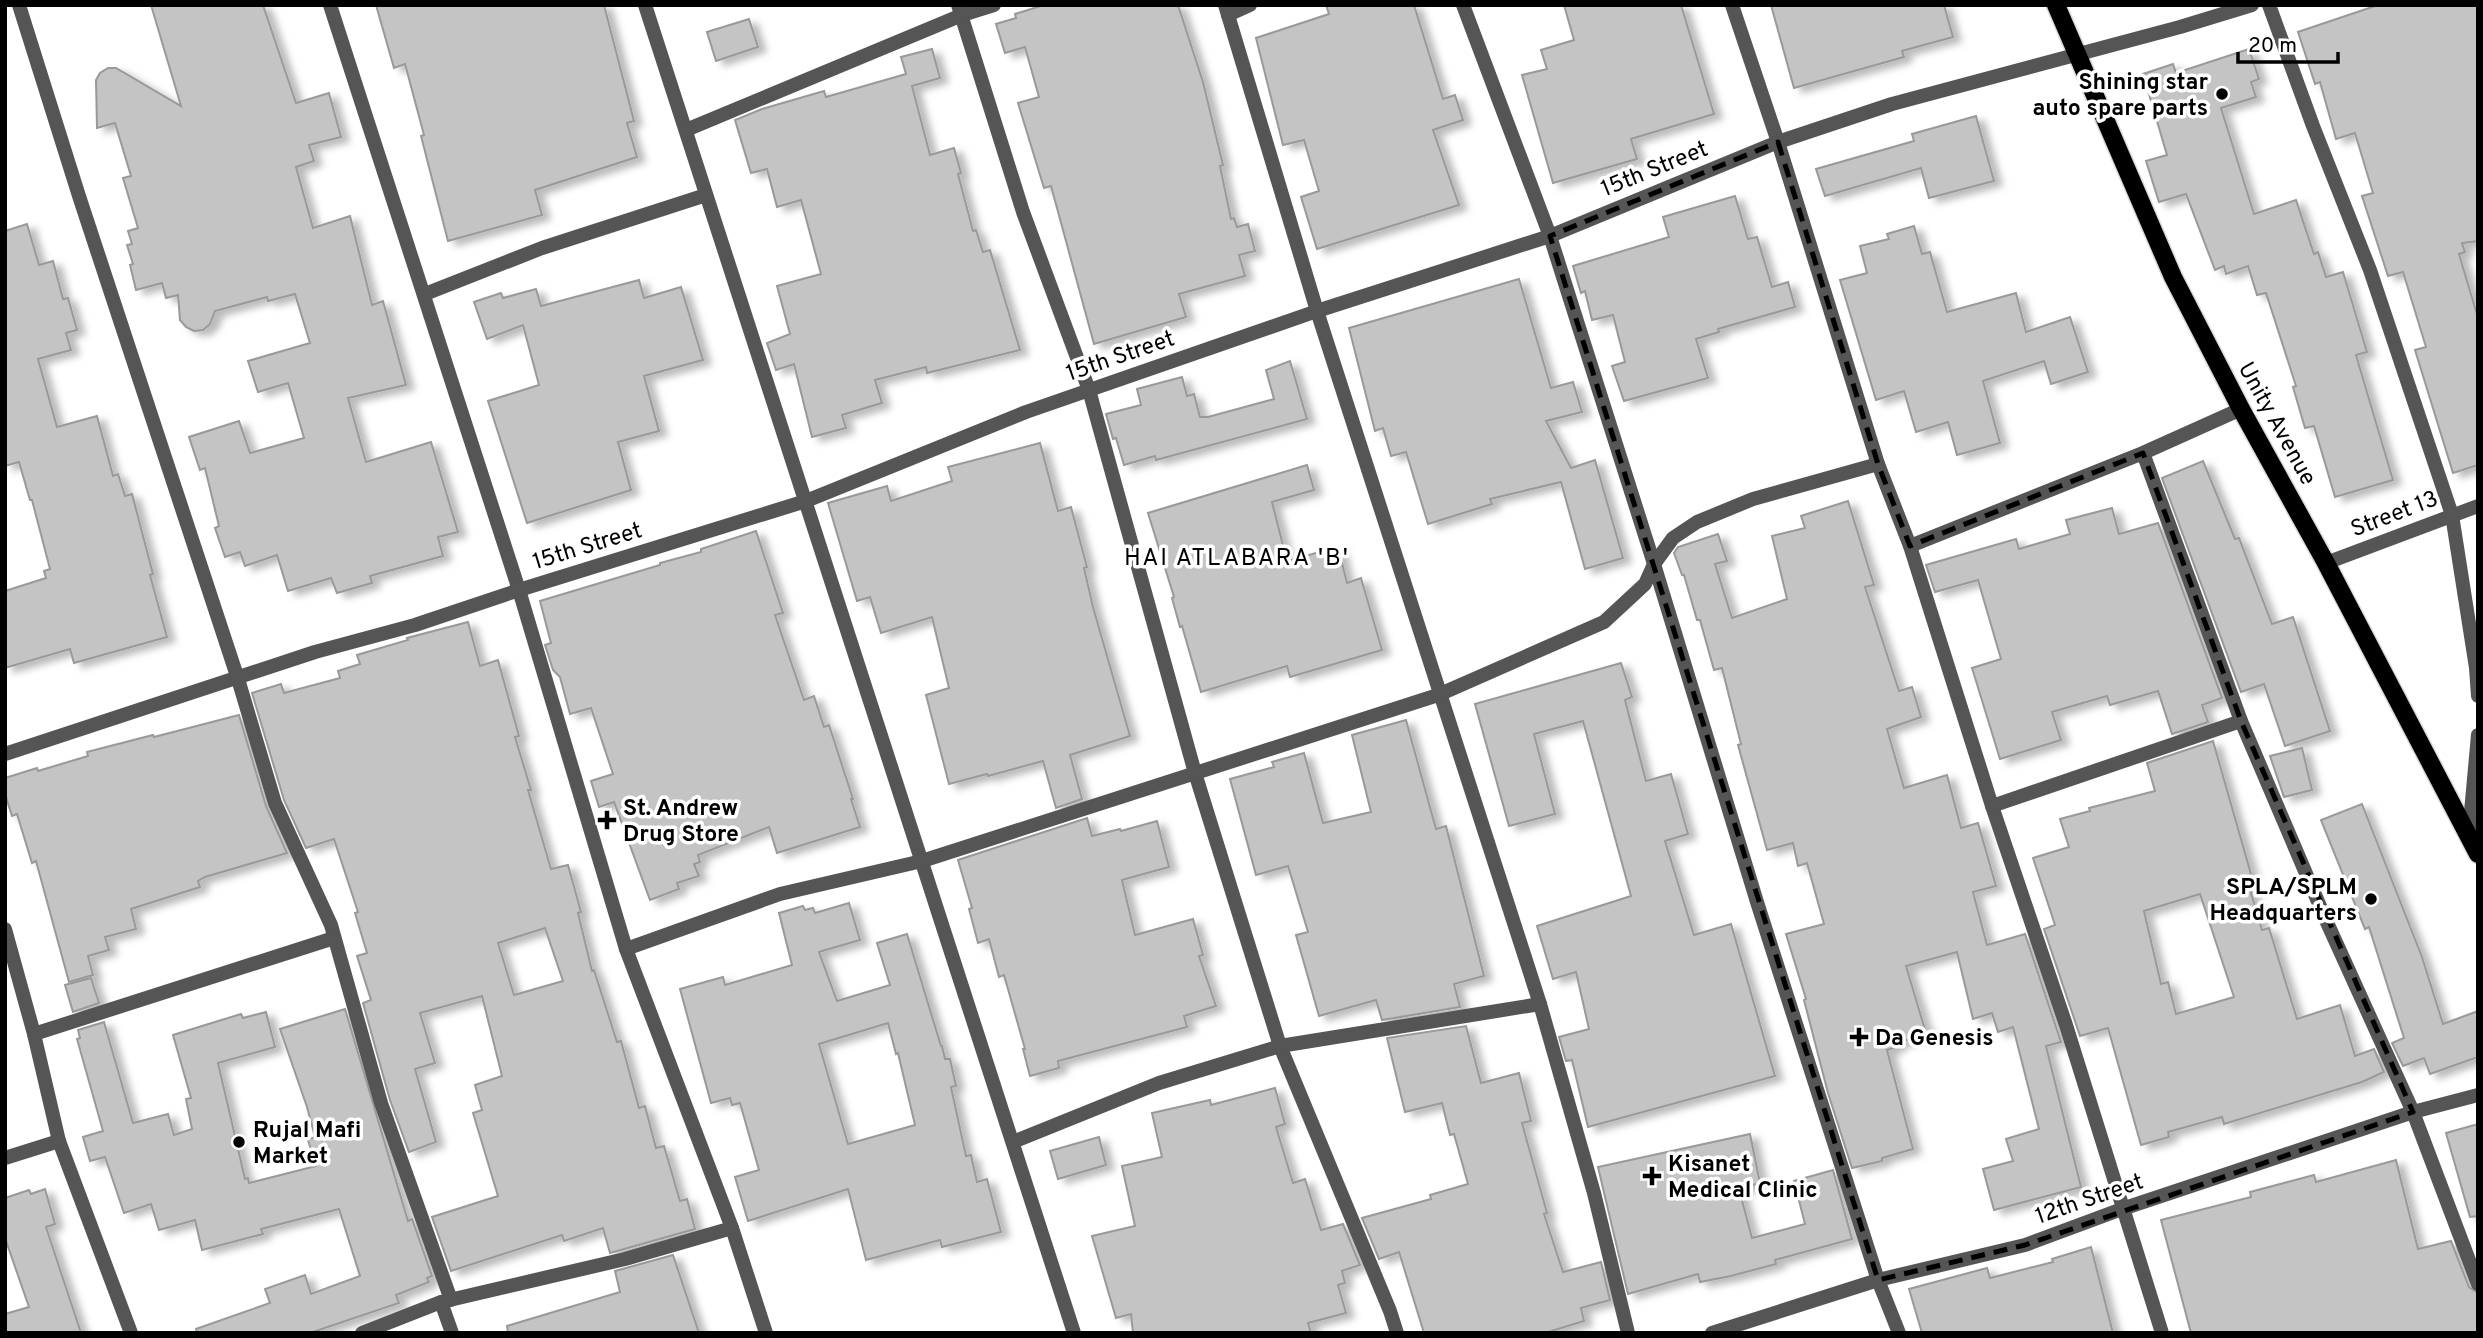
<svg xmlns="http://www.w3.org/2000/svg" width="2483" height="1338" viewBox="0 0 2483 1338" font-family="Overpass,sans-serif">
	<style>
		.building { fill: #c4c4c4; stroke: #999; stroke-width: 2; fill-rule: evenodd; filter: url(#shadow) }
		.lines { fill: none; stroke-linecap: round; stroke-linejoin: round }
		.primary-casing { stroke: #dbdbdb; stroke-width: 21 }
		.street { stroke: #555; stroke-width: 14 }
		.primary { stroke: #000; stroke-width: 18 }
		.marked { fill: none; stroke: #000; stroke-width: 5; stroke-dasharray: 14 9; stroke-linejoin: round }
		.poi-dot { fill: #000; stroke: #fff; stroke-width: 2.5 }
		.labels { text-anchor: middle; stroke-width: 7; stroke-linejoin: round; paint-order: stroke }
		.poi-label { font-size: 23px; font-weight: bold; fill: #000; stroke: #fff; text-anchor: start }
		.street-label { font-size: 23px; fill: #000; stroke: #fff }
		.neighbourhood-label { font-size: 24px; letter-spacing: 2px; fill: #000; stroke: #fff }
	</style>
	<defs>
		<filter id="shadow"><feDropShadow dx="8" dy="4.5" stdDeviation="3.5" flood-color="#0004"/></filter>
	</defs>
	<rect width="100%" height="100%" fill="#fff"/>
	<g class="building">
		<path d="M 151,5 L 263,5 L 296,103 L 329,93 L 341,137 L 309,145 L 314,161 L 296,167 L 313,228 L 350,216 L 372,305 L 383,301 L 406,385 L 348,398 L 366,462 L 431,442 L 458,532 L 438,537 L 443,556 L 370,576 L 372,583 L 337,593 L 331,578 L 288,591 L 277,555 L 245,566 L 240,552 L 225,557 L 215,528 L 219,526 L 205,468 L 200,470 L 189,437 L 239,421 L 250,453 L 304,438 L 288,383 L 258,392 L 248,361 L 310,343 L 295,294 L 268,301 L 267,297 L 215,311 L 210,324 L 203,330 L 194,331 L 186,327 L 180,320 L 178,295 L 166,298 L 162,283 L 136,290 L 130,265 L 133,264 L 127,245 L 132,244 L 128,231 L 138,228 L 123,178 L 131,176 L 115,123 L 97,128 L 96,80 L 100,73 L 108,68 L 116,68 L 181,106 Z"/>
		<path d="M 376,5 L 604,5 L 634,121 L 627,123 L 637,157 L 535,190 L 542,215 L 448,241 L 421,136 L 424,135 L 405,64 L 394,68 Z"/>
		<path d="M 1044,5 L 1178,5 L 1203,82 L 1223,165 L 1220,166 L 1231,219 L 1234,218 L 1237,227 L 1248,224 L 1255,251 L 1239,255 L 1245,276 L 1179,294 L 1186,317 L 1094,344 L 1051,186 L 1044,188 L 1018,103 L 1039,97 L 1025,47 L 1005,53 L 996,24 L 1016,18 L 1015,14 Z"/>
		<path d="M 1326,5 L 1414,5 L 1443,99 L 1455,95 L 1463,120 L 1433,130 L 1459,205 L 1317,249 L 1301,197 L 1319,191 L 1304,140 L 1283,145 L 1256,38 L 1329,14 Z"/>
		<path d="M 1564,5 L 1681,5 L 1714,114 L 1631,139 L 1637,159 L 1553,183 L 1522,75 L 1547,69 L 1541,50 L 1574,40 Z"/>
		<path d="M 1771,5 L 1944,5 L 1953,37 L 1902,51 L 1904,57 L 1794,88 Z"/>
		<path d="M 2378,5 L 2478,5 L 2478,241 L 2462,243 L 2465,252 L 2459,254 L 2478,318 L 2478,465 L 2453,473 L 2415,350 L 2426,347 L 2403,272 L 2388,276 L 2362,196 L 2373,193 L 2355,133 L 2336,139 L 2320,82 L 2315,84 L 2298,32 Z"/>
		<path d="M 749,19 L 758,47 L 716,61 L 707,32 Z"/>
		<path d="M 932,49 L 940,78 L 912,86 L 930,155 L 954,148 L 961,173 L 958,174 L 973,231 L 976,230 L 983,252 L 990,250 L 1020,350 L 927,373 L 926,367 L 875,380 L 882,403 L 842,415 L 846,428 L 812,437 L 794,364 L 776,370 L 767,343 L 790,334 L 777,286 L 821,274 L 801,200 L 777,207 L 767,169 L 751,173 L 735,120 L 762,109 L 824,91 L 826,97 L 906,74 L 901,57 Z"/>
		<path d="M 2249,49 L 2259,79 L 2251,82 L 2256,97 L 2221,108 L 2254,214 L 2296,200 L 2314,254 L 2318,252 L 2326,277 L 2343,272 L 2367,352 L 2356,355 L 2393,480 L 2335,497 L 2314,426 L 2305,428 L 2293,387 L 2296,386 L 2266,293 L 2257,295 L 2248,266 L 2226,274 L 2224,266 L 2215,270 L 2186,194 L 2159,202 L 2146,161 L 2167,155 L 2143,74 L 2173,64 L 2176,73 Z"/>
		<path d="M 1976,116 L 1994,181 L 1929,198 L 1921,168 L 1825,196 L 1816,169 L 1914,141 L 1912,134 Z"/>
		<path d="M 1735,196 L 1748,239 L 1757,237 L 1772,287 L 1788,282 L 1795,307 L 1718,329 L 1719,332 L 1696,339 L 1708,378 L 1624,401 L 1612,366 L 1625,362 L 1613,315 L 1592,320 L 1585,291 L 1581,293 L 1573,266 L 1669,237 L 1663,217 Z"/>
		<path d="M 27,224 L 39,265 L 53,261 L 63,299 L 68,298 L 77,330 L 66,333 L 71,350 L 38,359 L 57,427 L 97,416 L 113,476 L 118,474 L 125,496 L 132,494 L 153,574 L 150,575 L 167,637 L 74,663 L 70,649 L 5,668 L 5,591 L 46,578 L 44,571 L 50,569 L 32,500 L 30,500 L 19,462 L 5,466 L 5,231 Z"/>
		<path d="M 1914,226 L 1922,254 L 1930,252 L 1947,312 L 2016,293 L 2026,332 L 2070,317 L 2088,372 L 2051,384 L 2044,361 L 1983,381 L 2000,443 L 1957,455 L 1948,422 L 1916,432 L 1904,391 L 1876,400 L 1840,280 L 1867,273 L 1860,246 L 1889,239 L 1887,234 Z"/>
		<path d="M 1519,279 L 1551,388 L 1573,382 L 1582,412 L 1546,421 L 1571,468 L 1595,460 L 1623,558 L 1585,569 L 1561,482 L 1490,499 L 1492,504 L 1428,524 L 1406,452 L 1391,456 L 1383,428 L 1375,431 L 1349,328 Z"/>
		<path d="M 639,280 L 644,298 L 681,287 L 703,360 L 644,376 L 659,431 L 618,442 L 631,490 L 527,523 L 488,401 L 539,385 L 523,325 L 487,339 L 474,302 L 501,293 L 503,298 L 536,289 L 541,306 Z"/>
		<path d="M 1290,361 L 1307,419 L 1156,460 L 1155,456 L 1124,465 L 1116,438 L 1113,439 L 1106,414 L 1141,405 L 1137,389 L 1182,377 L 1187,396 L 1194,394 L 1200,417 L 1208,417 L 1274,399 L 1266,370 Z"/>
		<path d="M 1040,443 L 1058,511 L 1071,507 L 1087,567 L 1084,568 L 1093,607 L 1130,736 L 1070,755 L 1082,799 L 1056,808 L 1043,761 L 988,776 L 987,774 L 949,784 L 926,695 L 949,688 L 932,617 L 881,633 L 870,597 L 857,601 L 828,503 L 887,486 L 891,501 L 952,481 L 948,467 Z"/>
		<path d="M 2203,461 L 2235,539 L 2239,538 L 2272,624 L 2293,617 L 2330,731 L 2285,746 L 2264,684 L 2241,692 L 2162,478 Z"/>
		<path d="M 1307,465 L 1314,490 L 1272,502 L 1287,561 L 1338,547 L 1347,583 L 1361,578 L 1382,650 L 1290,677 L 1287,666 L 1201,692 L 1182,626 L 1180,627 L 1172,598 L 1174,597 L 1148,513 Z"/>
		<path d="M 1848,501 L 1874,585 L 1865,587 L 1899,691 L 1912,687 L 1921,717 L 1887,729 L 1904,788 L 1947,775 L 1961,828 L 1978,823 L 1996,886 L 1973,892 L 1987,945 L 2025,934 L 2061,1042 L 2046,1046 L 2081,1187 L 1994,1210 L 1983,1169 L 2013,1161 L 2006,1139 L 2039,1129 L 2013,1027 L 1998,1032 L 1992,1013 L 1973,1019 L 1957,952 L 1906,966 L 1926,1033 L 1895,1044 L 1896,1047 L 1887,1050 L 1913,1149 L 1882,1158 L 1882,1161 L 1852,1168 L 1828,1093 L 1804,1000 L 1806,999 L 1786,934 L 1824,924 L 1807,863 L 1798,866 L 1793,843 L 1767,850 L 1738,745 L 1741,744 L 1722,668 L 1714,670 L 1700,620 L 1697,620 L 1684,575 L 1682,575 L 1674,553 L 1678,547 L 1718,534 L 1727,561 L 1715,564 L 1732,618 L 1787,599 L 1772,536 L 1805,528 L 1801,516 Z"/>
		<path d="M 2112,508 L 2119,534 L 2158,523 L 2222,698 L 2202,705 L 2208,722 L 2172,734 L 2158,691 L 2110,705 L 2107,696 L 2052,712 L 2061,740 L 2000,759 L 1972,668 L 2001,659 L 1978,580 L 1935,592 L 1926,565 L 2016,539 L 2019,549 L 2070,534 L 2066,520 Z"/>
		<path d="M 756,531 L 783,613 L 775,615 L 804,700 L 814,696 L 824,727 L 829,725 L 853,799 L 851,799 L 860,827 L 777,853 L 769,827 L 698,855 L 700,862 L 694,864 L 699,876 L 677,883 L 679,889 L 650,900 L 614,802 L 599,807 L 591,781 L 613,774 L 591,708 L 570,714 L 560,677 L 553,670 L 545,645 L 551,643 L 540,601 L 660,565 L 660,563 L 701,552 L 701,549 Z"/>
		<path d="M 468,622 L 480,666 L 498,660 L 519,736 L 515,737 L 531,790 L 528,790 L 551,869 L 568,865 L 581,912 L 578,913 L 592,971 L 594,970 L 617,1042 L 621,1041 L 639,1108 L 645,1106 L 656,1148 L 664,1146 L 680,1201 L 687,1199 L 695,1229 L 610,1253 L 603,1228 L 564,1241 L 562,1235 L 451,1271 L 432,1217 L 498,1196 L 473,1113 L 482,1110 L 475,1085 L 502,1076 L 482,996 L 420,1013 L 435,1063 L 415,1069 L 436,1142 L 409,1152 L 390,1100 L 363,1003 L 371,1000 L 357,956 L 367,953 L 355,913 L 358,912 L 334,839 L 306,848 L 284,800 L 252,693 L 281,684 L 284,693 L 340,678 L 338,671 L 360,664 L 357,655 L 408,640 L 407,638 ZM 545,928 L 563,981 L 514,995 L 498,943 Z"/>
		<path d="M 1621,663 L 1632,697 L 1625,700 L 1646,781 L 1671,774 L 1688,834 L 1665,841 L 1694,935 L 1731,924 L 1775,1076 L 1588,1127 L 1572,1060 L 1566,1061 L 1559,1037 L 1589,1029 L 1576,972 L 1553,979 L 1537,926 L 1631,896 L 1583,721 L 1534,734 L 1555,814 L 1509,826 L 1475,704 Z"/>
		<path d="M 239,715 L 266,806 L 287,853 L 205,877 L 198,881 L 200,887 L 131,909 L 136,929 L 105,937 L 109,950 L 88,956 L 93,975 L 69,982 L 36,861 L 32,863 L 17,814 L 12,816 L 5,794 L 5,778 L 37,768 L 38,771 L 88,756 L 87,752 L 153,735 L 154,737 Z"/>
		<path d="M 1406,720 L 1436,829 L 1446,826 L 1484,976 L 1454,984 L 1460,1007 L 1382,1020 L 1376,1000 L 1319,1016 L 1296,935 L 1308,932 L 1288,866 L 1256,875 L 1230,779 L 1274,767 L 1272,762 L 1304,753 L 1323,823 L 1371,812 L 1352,735 Z"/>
		<path d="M 2213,741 L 2251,874 L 2246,876 L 2262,930 L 2269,928 L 2297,1019 L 2340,1005 L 2355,1056 L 2374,1049 L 2384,1072 L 2362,1082 L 2224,1124 L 2222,1117 L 2168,1132 L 2169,1137 L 2141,1145 L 2108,1028 L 2080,1036 L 2044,929 L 2055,925 L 2033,858 L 2069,847 L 2060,819 L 2090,811 L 2089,808 L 2155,791 L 2147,763 ZM 2200,894 L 2234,997 L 2176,1014 L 2168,982 L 2161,984 L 2144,911 Z"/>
		<path d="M 2302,748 L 2312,790 L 2284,797 L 2270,756 Z"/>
		<path d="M 2362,804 L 2422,957 L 2443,1024 L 2478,1011 L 2478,1057 L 2430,1074 L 2424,1058 L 2403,1066 L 2392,1043 L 2404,1038 L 2369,927 L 2365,929 L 2321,820 Z"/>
		<path d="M 1087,818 L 1092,836 L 1120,829 L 1121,831 L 1157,821 L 1169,867 L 1122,880 L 1135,935 L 1193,919 L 1203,955 L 1199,956 L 1216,1006 L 1184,1016 L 1187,1027 L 1058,1061 L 1059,1068 L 1030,1076 L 1023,1049 L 1025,1049 L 1004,975 L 999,977 L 989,939 L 978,943 L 969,909 L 972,908 L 958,860 Z"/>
		<path d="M 849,903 L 860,940 L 819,952 L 837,1001 L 890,985 L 877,943 L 907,934 L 941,1046 L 942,1046 L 945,1059 L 950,1059 L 956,1086 L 951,1087 L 966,1156 L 971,1155 L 977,1182 L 987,1179 L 1001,1232 L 942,1247 L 940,1240 L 866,1260 L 848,1189 L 748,1221 L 735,1177 L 759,1170 L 740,1103 L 732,1105 L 730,1098 L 711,1103 L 680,989 L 723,977 L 725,985 L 792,965 L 779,913 L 803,906 L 805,910 L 813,908 L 815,913 ZM 888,1023 L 896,1054 L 898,1053 L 915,1125 L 848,1144 L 819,1044 Z"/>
		<path d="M 91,978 L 99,1003 L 73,1012 L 65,985 Z"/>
		<path d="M 345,1009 L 408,1221 L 412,1219 L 432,1276 L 427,1278 L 429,1282 L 396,1295 L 399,1303 L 310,1333 L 197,1333 L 196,1329 L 270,1303 L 265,1289 L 305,1275 L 311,1294 L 360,1276 L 339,1209 L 261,1229 L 263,1234 L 202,1250 L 195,1220 L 159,1230 L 151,1204 L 124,1213 L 105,1157 L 90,1161 L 83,1137 L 103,1131 L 77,1039 L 80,1038 L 78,1030 L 104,1022 L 133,1123 L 168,1114 L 174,1135 L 192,1129 L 186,1099 L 191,1098 L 173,1035 L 241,1014 L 243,1018 L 266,1012 L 275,1047 L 218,1063 L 245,1179 L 248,1178 L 249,1183 L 316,1166 L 308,1140 L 315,1137 L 307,1107 L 280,1029 Z"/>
		<path d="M 1466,1026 L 1481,1083 L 1519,1073 L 1531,1121 L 1522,1123 L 1547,1213 L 1544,1214 L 1563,1272 L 1601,1262 L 1610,1300 L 1581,1308 L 1584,1321 L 1545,1333 L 1424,1333 L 1399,1252 L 1379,1259 L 1362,1218 L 1431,1199 L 1430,1195 L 1468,1184 L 1454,1134 L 1450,1135 L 1442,1103 L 1405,1112 L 1387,1038 Z"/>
		<path d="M 1275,1088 L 1285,1124 L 1276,1127 L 1293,1183 L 1305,1179 L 1321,1230 L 1343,1224 L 1360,1265 L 1342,1271 L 1345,1283 L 1338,1285 L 1346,1313 L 1308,1323 L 1311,1333 L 1133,1333 L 1131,1314 L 1116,1318 L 1092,1236 L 1135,1226 L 1122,1166 L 1162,1157 L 1152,1113 L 1210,1100 L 1211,1105 Z"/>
		<path d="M 2478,1124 L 2478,1216 L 2470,1217 L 2446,1133 Z"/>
		<path d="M 1750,1134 L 1760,1183 L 1739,1189 L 1752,1238 L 1805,1224 L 1794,1181 L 1833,1170 L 1852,1239 L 1775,1260 L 1776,1264 L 1731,1276 L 1700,1282 L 1698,1274 L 1628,1294 L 1598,1167 Z"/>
		<path d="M 1099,1137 L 1106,1165 L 1058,1179 L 1050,1151 Z"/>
		<path d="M 2396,1160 L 2418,1249 L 2451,1241 L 2469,1287 L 2478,1293 L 2478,1333 L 2191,1333 L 2161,1220 L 2251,1197 L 2250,1192 L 2314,1175 L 2316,1182 Z"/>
		<path d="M 45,1189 L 55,1224 L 46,1227 L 81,1333 L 5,1333 L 5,1314 L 29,1307 L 5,1238 L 5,1198 L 29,1190 L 31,1194 Z"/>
		<path d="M 2091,1247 L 2113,1333 L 1922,1333 L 1909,1289 L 1987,1268 L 1990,1278 L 2053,1262 L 2052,1259 Z"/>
		<path d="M 673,1255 L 699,1333 L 508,1333 L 507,1326 L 620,1292 L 615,1271 Z"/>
	</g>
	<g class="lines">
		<g class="primary-casing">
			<path id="primary" d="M 2056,5 L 2173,277 L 2241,409 L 2326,563 L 2478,854"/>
		</g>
		<g class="street">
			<path d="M 19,5 L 79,196 L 238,679 L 275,803 L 331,925 L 381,1103 L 451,1300"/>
			<path d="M 330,5 L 519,590 L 626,949 L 732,1228 L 766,1333"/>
			<path d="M 645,5 L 1074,1333"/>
			<path d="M 958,5 L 1023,212 L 1089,390 L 1195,773 L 1280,1046 L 1390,1311 L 1397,1333"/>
			<path d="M 1225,5 L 1317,311 L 1540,1004 L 1594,1193 L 1628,1333"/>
			<path d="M 1463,5 L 1550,236 L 1654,564 L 1757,902 L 1878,1280 L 1899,1333"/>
			<path d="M 1732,5 L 1778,142 L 1878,464 L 1910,546 L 1992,806 L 2066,1025 L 2162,1333"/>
			<path d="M 2269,5 L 2313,126 L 2370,270 L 2452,515 L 2476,668 L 2478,696"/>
			<path d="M 1228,15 L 1250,5"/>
			<path d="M 686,130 L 962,15 L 994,5"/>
			<path d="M 425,294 L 542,248 L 706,195"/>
			<path d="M 2143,453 L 2241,721 L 2325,918 L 2413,1112 L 2478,1284"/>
			<path d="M 1910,546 L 2143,453 L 2241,409"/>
			<path d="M 2326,563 L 2478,506"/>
			<path d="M 5,754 L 315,652 L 415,625 L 519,590 L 806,501 L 1026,412 L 1317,311 L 1550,236 L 1778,142 L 1892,104 L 2180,27 L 2252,5"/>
			<path d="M 1992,806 L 2241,721"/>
			<path d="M 2469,834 L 2478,735"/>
			<path d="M 5,929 L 34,1034 L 59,1141 L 131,1333"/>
			<path d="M 626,949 L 780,894 L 922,861 L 1438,695 L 1604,622 L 1645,584 L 1654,564 L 1673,538 L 1697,522 L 1753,499 L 1878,464"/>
			<path d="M 34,1034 L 334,938"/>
			<path d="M 1013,1142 L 1159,1083 L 1280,1046 L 1540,1004"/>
			<path d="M 5,1158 L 59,1141"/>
			<path d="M 441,1302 L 452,1333"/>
			<path d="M 362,1333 L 441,1302 L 625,1259 L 732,1228"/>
			<path d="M 1712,1333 L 1878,1280 L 2025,1245 L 2122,1209 L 2413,1112 L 2478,1095"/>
		</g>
		<use href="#primary" class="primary"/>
	</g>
	<path class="marked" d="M 1778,142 L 1878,464 L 1910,546 L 2143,453 L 2241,721 L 2413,1112 L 2025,1245 L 1878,1280 L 1550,236 Z"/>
	<g class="poi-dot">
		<circle cx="2222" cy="94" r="7"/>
		<path d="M603.5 809.5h7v7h7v7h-7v7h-7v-7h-7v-7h7z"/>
		<circle cx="2371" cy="899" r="7"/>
		<path d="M1855.5 1026.5h7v7h7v7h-7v7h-7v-7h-7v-7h7z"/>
		<circle cx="239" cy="1142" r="7"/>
		<path d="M1648.5 1165.5h7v7h7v7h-7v7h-7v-7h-7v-7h7z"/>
	</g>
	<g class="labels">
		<g class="poi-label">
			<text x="2208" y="89" text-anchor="end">Shining star<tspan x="2208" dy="26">auto spare parts</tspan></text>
			<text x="623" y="815">St. Andrew<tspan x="623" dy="26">Drug Store</tspan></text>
			<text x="2357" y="894" text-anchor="end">SPLA/SPLM<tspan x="2357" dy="26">Headquarters</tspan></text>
			<text x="1875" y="1045">Da Genesis</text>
			<text x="253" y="1137">Rujal Mafi<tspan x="253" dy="26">Market</tspan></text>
			<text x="1668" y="1171">Kisanet<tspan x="1668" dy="26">Medical Clinic</tspan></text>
		</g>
		<g class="street-label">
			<text transform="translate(1654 168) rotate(-22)" y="8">15th Street</text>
			<text transform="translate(1120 355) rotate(-19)" y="8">15th Street</text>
			<text transform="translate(2278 423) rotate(61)" y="8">Unity Avenue</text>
			<text transform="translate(2394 513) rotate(-21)" y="8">Street 13</text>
			<text transform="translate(587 545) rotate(-17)" y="8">15th Street</text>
			<text transform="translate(2089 1198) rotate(-19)" y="8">12th Street</text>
		</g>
		<g class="neighbourhood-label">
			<text x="1237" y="565">HAI ATLABARA 'B'</text>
		</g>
	</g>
	<rect width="2483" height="1338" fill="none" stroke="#000000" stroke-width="14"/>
	<path d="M2238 52v10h100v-10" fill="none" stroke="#000000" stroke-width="3.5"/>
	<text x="2248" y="52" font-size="21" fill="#000000" stroke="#ffffff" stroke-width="5" paint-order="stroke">20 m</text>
</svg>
